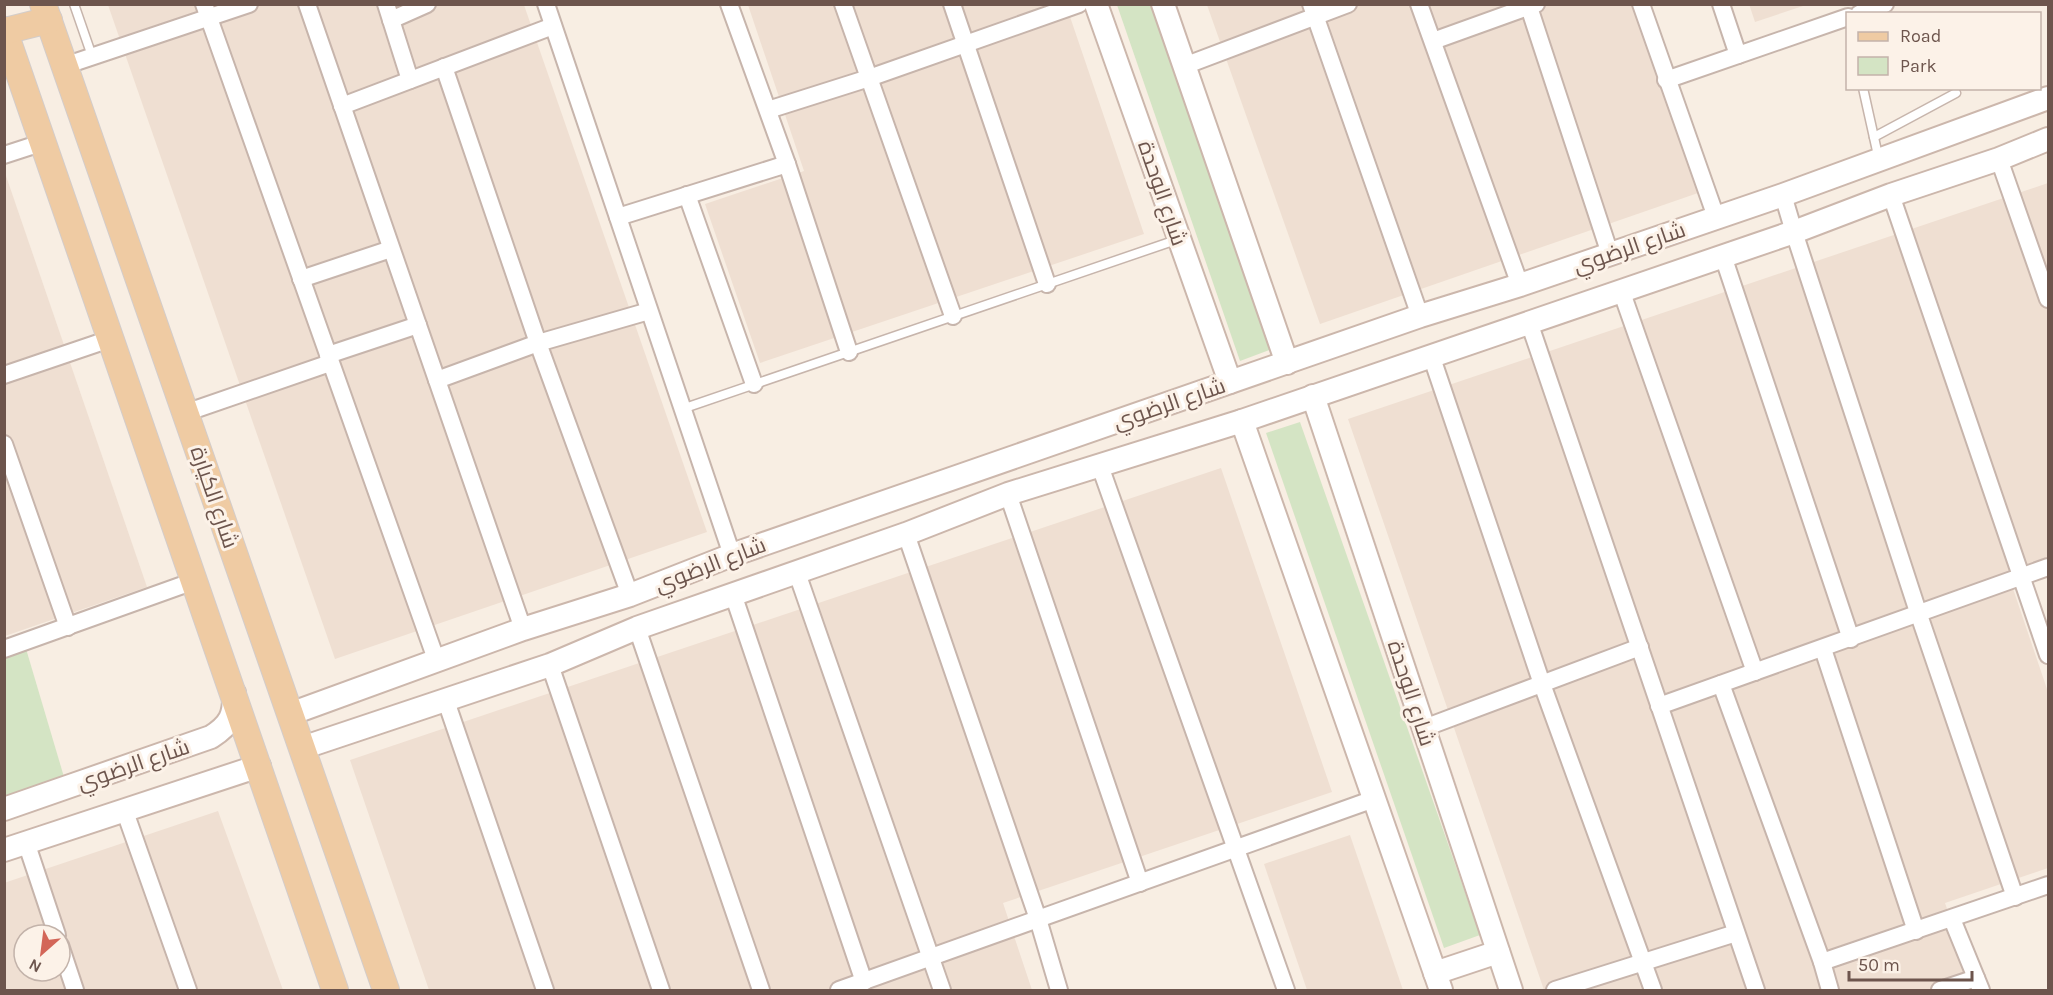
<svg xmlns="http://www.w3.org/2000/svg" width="2053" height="995" viewBox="0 0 2053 995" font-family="Karla,Cairo,sans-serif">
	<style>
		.residential { fill: #efdfd2; fill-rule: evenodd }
		.green { fill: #d4e4c4 }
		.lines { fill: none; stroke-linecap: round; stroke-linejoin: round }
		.lane-casing { stroke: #c7b5ac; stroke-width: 11 }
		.street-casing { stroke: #c7b5ac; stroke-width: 20 }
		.secondary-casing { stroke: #ccb7ac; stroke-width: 26 }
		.primary-casing { stroke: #d3ccca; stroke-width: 28 }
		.lane { stroke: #fff; stroke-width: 8 }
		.street { stroke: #fff; stroke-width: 16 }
		.secondary { stroke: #fff; stroke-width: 22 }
		.primary { stroke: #efcba3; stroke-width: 26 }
		.labels { text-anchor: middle; stroke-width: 6; stroke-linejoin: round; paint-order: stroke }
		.street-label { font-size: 22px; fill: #6d554d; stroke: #fcf2e8 }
	</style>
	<rect width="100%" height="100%" fill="#f8eee3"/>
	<g class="residential">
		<path d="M 1749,4 L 1806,4 L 1806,5 L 1755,22 Z"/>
		<path d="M 108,5 L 524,5 L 707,532 L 335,659 Z"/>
		<path d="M 748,5 L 1066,5 L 1144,234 L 760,363 L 705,204 L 804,171 Z"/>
		<path d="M 1207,5 L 1632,5 L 1698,193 L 1320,324 Z"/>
		<path d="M 4,170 L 147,587 L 5,636 L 4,636 Z"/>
		<path d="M 2048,183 L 2048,557 L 2007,571 L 2048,692 L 2048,868 L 1945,903 L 1975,990 L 1544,990 L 1348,419 Z"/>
		<path d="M 1221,468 L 1332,792 L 1003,903 L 1032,990 L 429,990 L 350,760 Z"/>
		<path d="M 218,811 L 283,990 L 5,990 L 4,883 ZM 24,935 L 60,935 L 60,971 L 24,971 Z"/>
		<path d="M 1350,835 L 1403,990 L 1307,990 L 1264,864 Z"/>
	</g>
	<g class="green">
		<path d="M 1117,5 L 1151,5 L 1272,349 L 1240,361 Z"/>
		<path d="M 1300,422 L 1480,935 L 1444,948 L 1266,433 Z"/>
		<path d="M 24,642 L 64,777 L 5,798 L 5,650 Z"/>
	</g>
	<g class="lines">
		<g class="lane-casing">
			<g id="lane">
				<path d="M 74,4 L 92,56"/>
				<path d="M 1863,88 L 1879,160"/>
				<path d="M 1874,137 L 1956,93"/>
				<path d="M 682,409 L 1179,239"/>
			</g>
		</g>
		<g class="street-casing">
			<g id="street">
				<path d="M 204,4 L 437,662"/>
				<path d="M 307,4 L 523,629"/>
				<path d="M 386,4 L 410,80"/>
				<path d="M 546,4 L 732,555"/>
				<path d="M 729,4 L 787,164 L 849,352"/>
				<path d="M 843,4 L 953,316"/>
				<path d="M 952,4 L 1047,284"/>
				<path d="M 1311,4 L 1420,316"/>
				<path d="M 1419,4 L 1520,285"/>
				<path d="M 1528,4 L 1610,254"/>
				<path d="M 1641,4 L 1716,217"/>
				<path d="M 1721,4 L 1738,55"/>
				<path d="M 1859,14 L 1885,4"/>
				<path d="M 391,20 L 427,4"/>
				<path d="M 1433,41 L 1536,4"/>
				<path d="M 64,66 L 249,4"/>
				<path d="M 1184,66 L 1348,4"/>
				<path d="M 444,67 L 538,343 L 630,595"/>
				<path d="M 1666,80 L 1848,17"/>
				<path d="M 342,106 L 553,26"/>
				<path d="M 768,110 L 869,78 L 1079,4"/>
				<path d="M 4,155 L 44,142"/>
				<path d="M 1999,159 L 2048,299"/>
				<path d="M 687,195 L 754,384"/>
				<path d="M 1783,195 L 1794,232 L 1919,615 L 2015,897"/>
				<path d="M 1891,195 L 2048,655"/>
				<path d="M 618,217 L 787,164"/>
				<path d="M 1723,256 L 1851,639"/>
				<path d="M 301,279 L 391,249"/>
				<path d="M 1621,290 L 1755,672"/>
				<path d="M 1529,322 L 1756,990"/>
				<path d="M 328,355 L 418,325"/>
				<path d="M 1431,355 L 1542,684 L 1653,990"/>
				<path d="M 4,375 L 110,339"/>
				<path d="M 437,380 L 538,343 L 649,311"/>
				<path d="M 185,413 L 330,363"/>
				<path d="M 4,444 L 68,627"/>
				<path d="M 1100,466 L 1286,990"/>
				<path d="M 1008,494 L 1140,883"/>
				<path d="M 906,534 L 1038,919 L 1059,990"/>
				<path d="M 797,573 L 942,990"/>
				<path d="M 733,594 L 864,982"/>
				<path d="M 637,628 L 761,990"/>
				<path d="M 4,649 L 194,581"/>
				<path d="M 1823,649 L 1916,931"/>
				<path d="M 550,665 L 661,990"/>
				<path d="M 1721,684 L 1822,962 L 1830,990"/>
				<path d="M 446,701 L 545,990"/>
				<path d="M 1659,706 L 2048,567"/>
				<path d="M 1424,728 L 1640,647"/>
				<path d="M 124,809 L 188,990"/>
				<path d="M 26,842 L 57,935"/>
				<path d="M 1952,919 L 1981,990"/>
				<path d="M 60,945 L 75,990"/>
				<path d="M 1822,962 L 2048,885"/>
				<path d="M 839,990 L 1374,799"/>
				<path d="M 1555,990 L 1736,933"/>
				<path d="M 1940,990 L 1976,978"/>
			</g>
		</g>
		<g class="secondary-casing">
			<g id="secondary">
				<path d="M 1096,4 L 1230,382"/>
				<path d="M 1163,4 L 1287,363"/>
				<path d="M 1313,396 L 1511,990"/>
				<path d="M 1242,421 L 1441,990"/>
				<path d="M 290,714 L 523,629 L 630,595 L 732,555 L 1420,316 L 1520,285 L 1783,195 L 2048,98"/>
				<path d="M 302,748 L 550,665 L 637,628 L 906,534 L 1008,494 L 1242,421 L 1794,232 L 1891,195 L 1999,159 L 2048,139"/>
				<path d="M 4,809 L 211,737 C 230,725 235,715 234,693"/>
				<path d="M 4,850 L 259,766"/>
				<path d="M 1435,973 L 1498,952"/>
			</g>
		</g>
		<g class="primary-casing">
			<g id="primary">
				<path d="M 43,4 L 386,990"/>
				<path d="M 4,30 L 335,990"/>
				<path d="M 5,31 L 49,20"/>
			</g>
		</g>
		<use href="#lane" class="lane"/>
		<use href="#street" class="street"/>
		<use href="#secondary" class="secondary"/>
		<use href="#primary" class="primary"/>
	</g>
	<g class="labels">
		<g class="street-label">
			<text transform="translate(1163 193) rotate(71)" y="8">شارع الوحدة</text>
			<text transform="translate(1629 247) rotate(-19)" y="8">شارع الرضوي</text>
			<text transform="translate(1169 403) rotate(-19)" y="8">شارع الرضوي</text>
			<text transform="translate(215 497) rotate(71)" y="8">شارع الكيارة</text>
			<text transform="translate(710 564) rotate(-21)" y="8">شارع الرضوي</text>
			<text transform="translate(1412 693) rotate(72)" y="8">شارع الوحدة</text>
			<text transform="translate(133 764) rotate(-19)" y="8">شارع الرضوي</text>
		</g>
	</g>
	<rect width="2053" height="995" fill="none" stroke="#6d554d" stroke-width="12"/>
	<rect x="1846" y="12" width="195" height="78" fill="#fcf2e8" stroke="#c3b3aa" stroke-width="1.5"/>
	<rect x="1858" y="32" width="30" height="9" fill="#efcba3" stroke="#c3b3aa" stroke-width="1.5"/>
	<text x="1900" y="42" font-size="18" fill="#6d554d">Road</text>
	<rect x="1858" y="57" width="30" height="18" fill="#d4e4c4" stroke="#c3b3aa" stroke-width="1.5"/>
	<text x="1900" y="72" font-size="18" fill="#6d554d">Park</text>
	<g transform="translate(42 953) rotate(208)"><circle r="28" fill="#fcf2e8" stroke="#c3b3aa" stroke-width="1.5"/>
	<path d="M0-4.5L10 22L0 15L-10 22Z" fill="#d36658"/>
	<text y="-9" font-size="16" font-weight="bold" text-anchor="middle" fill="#6d554d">N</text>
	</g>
	<path d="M1849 971v9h123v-9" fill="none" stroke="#6d554d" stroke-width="3"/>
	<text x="1858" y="971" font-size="18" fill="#6d554d" stroke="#fcf2e8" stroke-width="4.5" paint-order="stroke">50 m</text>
</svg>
